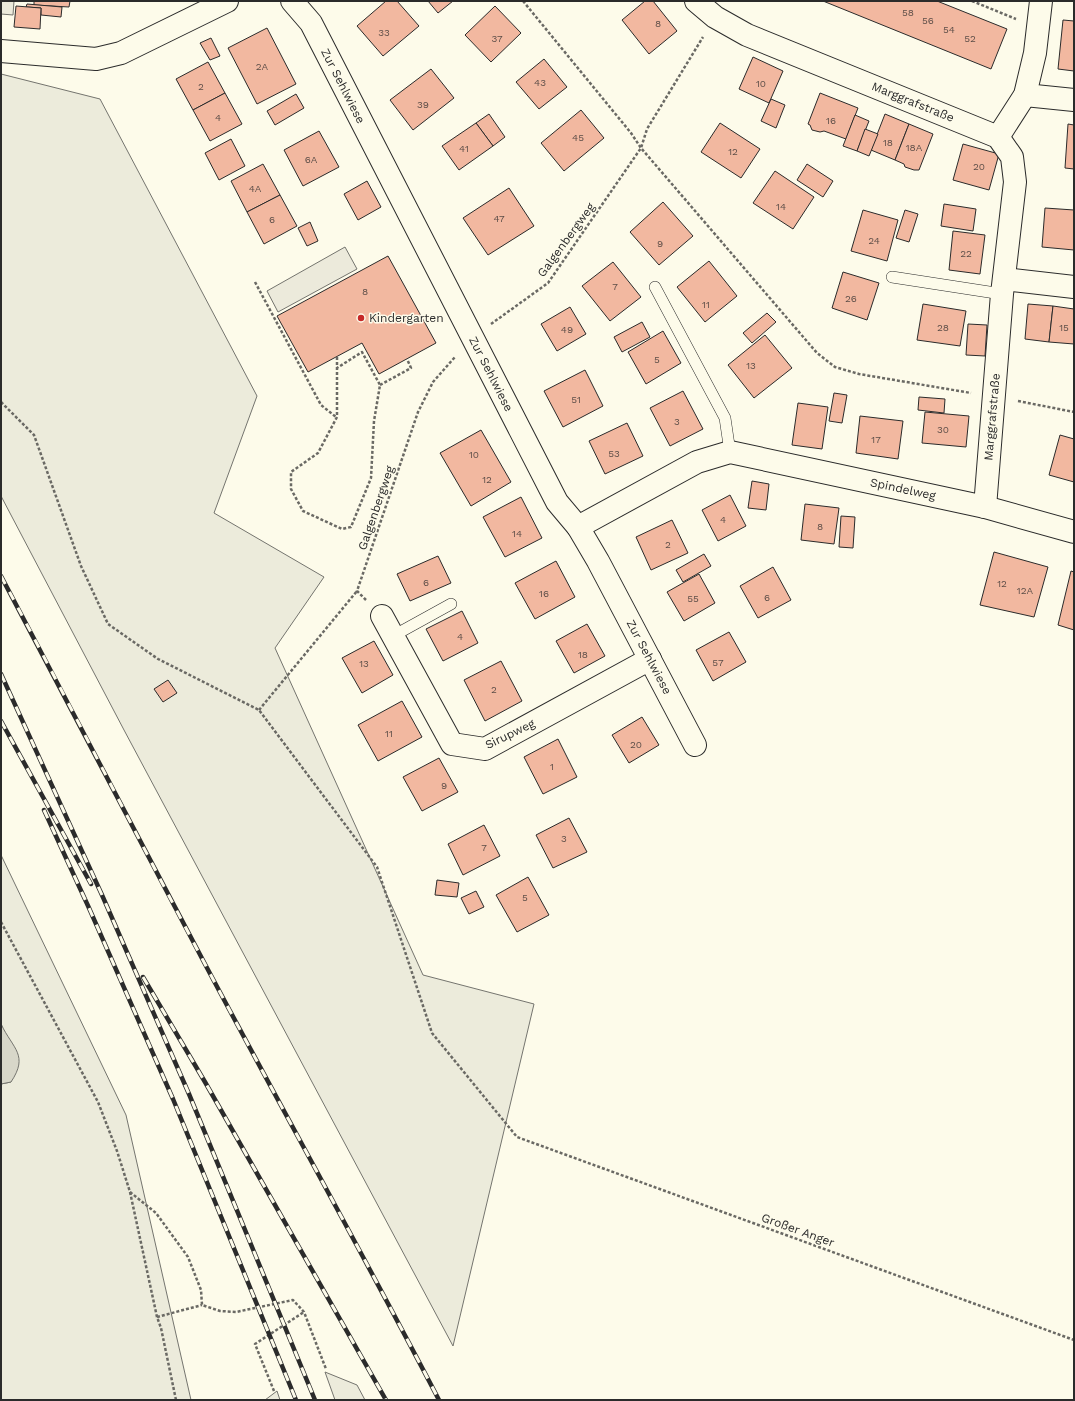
<svg xmlns="http://www.w3.org/2000/svg" width="1075" height="1401" viewBox="0 0 1075 1401" font-family="'Work Sans',sans-serif">
	<style>
		.green { fill: #ecebdb; stroke: #74746e }
		.parking { fill: #eceadb; stroke: #74746e }
		.water { fill: #d8d7c9; stroke: #74746e }
		.building { fill: #f2b8a0; stroke: #2b2b2b }
		.lines { fill: none; stroke-linecap: round; stroke-linejoin: round }
		.service-casing { stroke: #2b2b2b; stroke-width: 12 }
		.minor-casing { stroke: #2b2b2b; stroke-width: 24 }
		.path { stroke: #6a6964; stroke-width: 2.5; stroke-dasharray: 3 2; stroke-linecap: butt }
		.service { stroke: #fdfbea; stroke-width: 11 }
		.minor { stroke: #fdfbea; stroke-width: 22 }
		.rail-casing { stroke: #2b2b2b; stroke-width: 4.5 }
		.rail { stroke: #fdfbea; stroke-width: 3; stroke-dasharray: 9; stroke-linecap: butt }
		.poi-dot { fill: #c62828; stroke: #fdfbea; stroke-width: 1.5 }
		.labels { text-anchor: middle; stroke-width: 3; stroke-linejoin: round; paint-order: stroke }
		.number-label { font-size: 10px; fill: #5d4e48 }
		.street-label { font-size: 12px; fill: #2b2b2b; stroke: #fdfbea }
		.poi-label { font-size: 12px; fill: #2b2b2b; stroke: #fdfbea; text-anchor: start }
	</style>
	<rect width="100%" height="100%" fill="#fdfbea"/>
	<g class="green">
		<path d="M 1,74 L 100,99 L 257,396 L 214,513 L 324,577 L 275,648 L 423,975 L 534,1004 L 453,1346 L 124,730 L 1,496 Z"/>
		<path d="M 1,855 L 126,1115 L 191,1400 L 1,1400 L 1,1084 L 11,1082 L 6,1035 L 1,1024 Z"/>
		<path d="M 325,1372 L 357,1385 L 365,1400 L 335,1400 Z"/>
		<path d="M 277,1391 L 280,1400 L 265,1400 Z"/>
	</g>
	<g class="parking">
		<path d="M 1,1 L 14,1 L 13,15 L 1,14 Z"/>
		<path d="M 345,247 L 357,269 L 278,312 L 267,291 Z"/>
	</g>
	<path class="water" d="M 1,1024 C 13,1049 29,1055 11,1082 L 1,1084 Z"/>
	<g class="building">
		<path d="M 34,1 L 70,1 L 69,7 L 34,5 Z"/>
		<path d="M 386,1 L 397,1 L 419,26 L 383,56 L 357,26 Z"/>
		<path d="M 428,1 L 453,1 L 438,13 Z"/>
		<path d="M 645,1 L 653,1 L 677,31 L 649,54 L 622,20 Z"/>
		<path d="M 823,1 L 937,1 L 1007,29 L 991,69 Z"/>
		<path d="M 27,4 L 62,7 L 61,17 L 41,15 L 41,8 L 26,7 Z"/>
		<path d="M 16,6 L 41,8 L 40,29 L 14,27 Z"/>
		<path d="M 495,6 L 521,33 L 491,62 L 465,35 Z"/>
		<path d="M 1063,20 L 1074,21 L 1074,71 L 1058,69 Z"/>
		<path d="M 267,28 L 296,84 L 257,104 L 228,48 Z"/>
		<path d="M 211,38 L 220,56 L 210,60 L 200,43 Z"/>
		<path d="M 753,57 L 783,71 L 769,103 L 739,89 Z"/>
		<path d="M 544,59 L 567,87 L 539,109 L 516,82 Z"/>
		<path d="M 208,62 L 225,93 L 193,110 L 176,79 Z"/>
		<path d="M 431,69 L 454,98 L 413,130 L 390,100 Z"/>
		<path d="M 225,93 L 242,124 L 210,141 L 193,110 Z"/>
		<path d="M 820,93 L 858,108 L 846,139 L 824,131 L 820,132 L 812,130 L 810,125 L 808,124 Z"/>
		<path d="M 296,94 L 304,108 L 275,125 L 267,111 Z"/>
		<path d="M 771,99 L 785,105 L 776,128 L 761,121 Z"/>
		<path d="M 581,110 L 604,138 L 564,171 L 541,143 Z"/>
		<path d="M 489,114 L 505,137 L 493,146 L 476,123 Z"/>
		<path d="M 885,114 L 909,124 L 895,160 L 871,150 Z"/>
		<path d="M 855,115 L 869,121 L 857,151 L 843,146 Z"/>
		<path d="M 476,123 L 493,146 L 459,170 L 442,146 Z"/>
		<path d="M 720,123 L 760,149 L 741,178 L 701,152 Z"/>
		<path d="M 909,124 L 933,134 L 919,170 L 914,170 L 905,167 L 904,164 L 895,160 Z"/>
		<path d="M 1068,124 L 1074,125 L 1074,169 L 1065,168 Z"/>
		<path d="M 865,129 L 878,134 L 869,156 L 857,151 Z"/>
		<path d="M 319,131 L 339,167 L 303,186 L 284,150 Z"/>
		<path d="M 231,139 L 245,166 L 219,180 L 205,153 Z"/>
		<path d="M 963,144 L 999,154 L 989,190 L 953,180 Z"/>
		<path d="M 263,164 L 280,195 L 247,212 L 231,181 Z"/>
		<path d="M 807,164 L 833,181 L 823,197 L 797,180 Z"/>
		<path d="M 775,171 L 814,197 L 793,229 L 753,203 Z"/>
		<path d="M 367,181 L 381,207 L 358,220 L 344,194 Z"/>
		<path d="M 509,188 L 534,226 L 488,255 L 463,218 Z"/>
		<path d="M 280,195 L 297,226 L 264,244 L 247,212 Z"/>
		<path d="M 663,202 L 693,236 L 659,265 L 630,232 Z"/>
		<path d="M 944,204 L 976,209 L 973,231 L 941,226 Z"/>
		<path d="M 1045,208 L 1074,210 L 1074,250 L 1042,247 Z"/>
		<path d="M 863,210 L 898,220 L 887,261 L 851,251 Z"/>
		<path d="M 905,210 L 918,214 L 909,242 L 896,238 Z"/>
		<path d="M 310,222 L 318,241 L 307,246 L 298,228 Z"/>
		<path d="M 953,231 L 985,235 L 980,274 L 949,270 Z"/>
		<path d="M 388,256 L 436,343 L 379,374 L 362,343 L 308,372 L 277,316 Z"/>
		<path d="M 709,261 L 737,296 L 705,322 L 677,287 Z"/>
		<path d="M 613,262 L 641,297 L 610,321 L 582,286 Z"/>
		<path d="M 843,272 L 879,283 L 867,320 L 832,308 Z"/>
		<path d="M 923,304 L 966,311 L 960,346 L 917,340 Z"/>
		<path d="M 1028,304 L 1053,306 L 1049,342 L 1025,339 Z"/>
		<path d="M 1053,306 L 1074,309 L 1074,344 L 1049,342 Z"/>
		<path d="M 570,307 L 586,334 L 557,351 L 541,324 Z"/>
		<path d="M 767,313 L 776,322 L 752,343 L 743,333 Z"/>
		<path d="M 642,322 L 650,337 L 622,352 L 614,337 Z"/>
		<path d="M 968,324 L 987,325 L 985,356 L 966,355 Z"/>
		<path d="M 663,331 L 681,363 L 646,384 L 628,352 Z"/>
		<path d="M 765,335 L 792,368 L 754,398 L 728,365 Z"/>
		<path d="M 585,370 L 603,406 L 563,427 L 544,391 Z"/>
		<path d="M 683,391 L 703,429 L 670,446 L 650,408 Z"/>
		<path d="M 834,393 L 847,395 L 842,423 L 829,421 Z"/>
		<path d="M 919,397 L 945,399 L 944,413 L 918,410 Z"/>
		<path d="M 798,403 L 828,407 L 822,449 L 792,445 Z"/>
		<path d="M 925,412 L 969,416 L 966,447 L 922,443 Z"/>
		<path d="M 860,416 L 903,421 L 898,459 L 856,453 Z"/>
		<path d="M 627,423 L 643,456 L 605,474 L 589,441 Z"/>
		<path d="M 481,430 L 511,482 L 471,506 L 440,453 Z"/>
		<path d="M 1060,435 L 1074,439 L 1074,482 L 1049,475 Z"/>
		<path d="M 752,481 L 769,484 L 766,510 L 748,508 Z"/>
		<path d="M 730,495 L 746,526 L 718,541 L 702,510 Z"/>
		<path d="M 521,497 L 542,538 L 505,557 L 483,517 Z"/>
		<path d="M 805,504 L 839,508 L 834,544 L 801,540 Z"/>
		<path d="M 841,516 L 855,517 L 853,548 L 839,547 Z"/>
		<path d="M 672,520 L 688,553 L 651,570 L 636,537 Z"/>
		<path d="M 994,552 L 1048,567 L 1034,617 L 980,605 Z"/>
		<path d="M 704,554 L 711,566 L 683,582 L 676,570 Z"/>
		<path d="M 438,556 L 451,583 L 410,601 L 397,574 Z"/>
		<path d="M 556,561 L 575,597 L 535,619 L 515,583 Z"/>
		<path d="M 773,567 L 791,600 L 758,618 L 740,586 Z"/>
		<path d="M 1071,571 L 1074,572 L 1074,630 L 1058,625 Z"/>
		<path d="M 699,574 L 715,603 L 684,621 L 667,592 Z"/>
		<path d="M 462,611 L 478,643 L 443,661 L 426,629 Z"/>
		<path d="M 587,624 L 605,656 L 574,673 L 556,641 Z"/>
		<path d="M 729,632 L 746,662 L 713,681 L 696,650 Z"/>
		<path d="M 374,641 L 393,675 L 362,693 L 342,658 Z"/>
		<path d="M 501,661 L 522,701 L 485,721 L 464,680 Z"/>
		<path d="M 168,680 L 177,693 L 163,702 L 154,689 Z"/>
		<path d="M 402,701 L 422,737 L 378,761 L 358,725 Z"/>
		<path d="M 642,717 L 659,745 L 629,763 L 612,735 Z"/>
		<path d="M 558,739 L 577,777 L 543,794 L 524,757 Z"/>
		<path d="M 439,758 L 458,792 L 422,811 L 403,777 Z"/>
		<path d="M 569,818 L 587,852 L 553,868 L 536,835 Z"/>
		<path d="M 484,825 L 500,856 L 463,875 L 448,844 Z"/>
		<path d="M 528,877 L 549,915 L 517,932 L 496,895 Z"/>
		<path d="M 437,880 L 459,883 L 457,897 L 435,895 Z"/>
		<path d="M 476,891 L 484,907 L 469,914 L 461,898 Z"/>
	</g>
	<g class="lines">
		<g class="service-casing">
			<g id="service">
				<path d="M 892,277 L 1002,294"/>
				<path d="M 655,287 L 725,418 L 730,452"/>
				<path d="M 393,636 L 451,604"/>
			</g>
		</g>
		<g class="minor-casing">
			<g id="minor">
				<path d="M 292,1 L 311,23 L 557,502 L 578,527 L 598,561 L 695,745"/>
				<path d="M 696,1 L 715,17 L 747,35 L 998,137 L 1012,157 L 1015,182 L 1002,294 L 985,507"/>
				<path d="M 1,51 L 96,59 L 121,53 L 227,1"/>
				<path d="M 1025,95 L 1074,100"/>
				<path d="M 998,137 L 1025,95 L 1035,53 L 1041,1"/>
				<path d="M 1004,279 L 1074,287"/>
				<path d="M 578,527 L 697,462 L 730,452 L 985,507 L 1074,532"/>
				<path d="M 382,616 L 452,744 L 485,749 L 650,659"/>
			</g>
		</g>
		<g class="path">
			<path d="M 523,1 L 631,133 L 641,148 L 817,353 L 835,367 L 859,374 L 971,393"/>
			<path d="M 972,1 L 1016,19"/>
			<path d="M 255,282 L 321,405 L 336,417"/>
			<path d="M 491,324 L 548,283 L 641,148 L 647,129 L 703,37"/>
			<path d="M 337,357 L 337,417 L 318,453 L 291,472 L 291,489 L 303,511 L 342,529 L 351,527 L 371,478 L 374,421 L 380,385 L 362,352 L 337,368"/>
			<path d="M 380,385 L 411,368 L 407,359"/>
			<path d="M 1018,401 L 1074,412"/>
			<path d="M 1,402 L 34,435 L 81,566 L 108,624 L 158,659 L 259,710 L 377,867 L 432,1033 L 517,1137 L 1074,1340"/>
			<path d="M 366,600 L 357,591 L 418,412 L 433,382 L 455,357"/>
			<path d="M 259,710 L 357,591"/>
			<path d="M 1,922 L 98,1102 L 117,1151 L 130,1192 L 157,1317 L 161,1328 L 176,1400"/>
			<path d="M 130,1192 L 156,1213 L 188,1257 L 201,1290 L 202,1305 L 220,1311 L 236,1312 L 293,1300 L 304,1312 L 326,1369"/>
			<path d="M 157,1317 L 202,1305"/>
			<path d="M 274,1391 L 255,1344 L 304,1312"/>
		</g>
		<use href="#service" class="service"/>
		<use href="#minor" class="minor"/>
		<g class="rail-casing">
			<g id="rail">
				<path d="M 1,576 C 70,705 137,836 206,966 C 283,1111 363,1254 439,1400"/>
				<path d="M 1,674 L 102,895 L 189,1094 L 315,1400"/>
				<path d="M 1,721 L 91,884"/>
				<path d="M 44,810 L 89,908 L 173,1099 L 296,1400"/>
				<path d="M 143,977 L 205,1082 L 386,1400"/>
			</g>
		</g>
		<use href="#rail" class="rail"/>
	</g>
	<circle class="poi-dot" cx="361" cy="318" r="4"/>
	<g class="labels">
		<g class="number-label">
			<text x="908" y="16">58</text>
			<text x="928" y="24">56</text>
			<text x="658" y="27">8</text>
			<text x="949" y="33">54</text>
			<text x="384" y="36">33</text>
			<text x="497" y="42">37</text>
			<text x="970" y="42">52</text>
			<text x="262" y="70">2A</text>
			<text x="540" y="86">43</text>
			<text x="761" y="87">10</text>
			<text x="201" y="90">2</text>
			<text x="423" y="108">39</text>
			<text x="218" y="121">4</text>
			<text x="831" y="124">16</text>
			<text x="578" y="141">45</text>
			<text x="888" y="146">18</text>
			<text x="914" y="151">18A</text>
			<text x="464" y="152">41</text>
			<text x="733" y="155">12</text>
			<text x="311" y="163">6A</text>
			<text x="979" y="170">20</text>
			<text x="255" y="192">4A</text>
			<text x="781" y="210">14</text>
			<text x="499" y="222">47</text>
			<text x="272" y="223">6</text>
			<text x="874" y="244">24</text>
			<text x="660" y="247">9</text>
			<text x="966" y="257">22</text>
			<text x="615" y="290">7</text>
			<text x="365" y="295">8</text>
			<text x="851" y="302">26</text>
			<text x="706" y="308">11</text>
			<text x="943" y="331">28</text>
			<text x="1064" y="331">15</text>
			<text x="567" y="333">49</text>
			<text x="657" y="363">5</text>
			<text x="751" y="369">13</text>
			<text x="576" y="403">51</text>
			<text x="677" y="425">3</text>
			<text x="943" y="433">30</text>
			<text x="876" y="443">17</text>
			<text x="614" y="457">53</text>
			<text x="474" y="458">10</text>
			<text x="487" y="483">12</text>
			<text x="723" y="523">4</text>
			<text x="820" y="530">8</text>
			<text x="517" y="537">14</text>
			<text x="668" y="548">2</text>
			<text x="426" y="586">6</text>
			<text x="1002" y="587">12</text>
			<text x="1025" y="594">12A</text>
			<text x="544" y="597">16</text>
			<text x="767" y="601">6</text>
			<text x="693" y="602">55</text>
			<text x="460" y="640">4</text>
			<text x="583" y="658">18</text>
			<text x="718" y="666">57</text>
			<text x="364" y="667">13</text>
			<text x="494" y="693">2</text>
			<text x="389" y="737">11</text>
			<text x="636" y="748">20</text>
			<text x="552" y="770">1</text>
			<text x="444" y="789">9</text>
			<text x="564" y="842">3</text>
			<text x="484" y="851">7</text>
			<text x="525" y="901">5</text>
		</g>
		<g class="street-label">
			<text transform="translate(343 86) rotate(63)" y="4">Zur Sehlwiese</text>
			<text transform="translate(913 102) rotate(22)" y="4">Marggrafstraße</text>
			<text transform="translate(566 240) rotate(-54)" y="4">Galgenbergweg</text>
			<text transform="translate(491 374) rotate(63)" y="4">Zur Sehlwiese</text>
			<text transform="translate(992 417) rotate(-85)" y="4">Marggrafstraße</text>
			<text transform="translate(903 489) rotate(12)" y="4">Spindelweg</text>
			<text transform="translate(376 508) rotate(-71)" y="4">Galgenbergweg</text>
			<text transform="translate(649 657) rotate(62)" y="4">Zur Sehlwiese</text>
			<text transform="translate(510 734) rotate(-26)" y="4">Sirupweg</text>
			<text transform="translate(798 1230) rotate(20)" y="4">Großer Anger</text>
		</g>
		<g class="poi-label">
			<text x="369" y="322">Kindergarten</text>
		</g>
	</g>
	<rect width="1075" height="1401" fill="none" stroke="#2b2b2b" stroke-width="4"/>
</svg>
